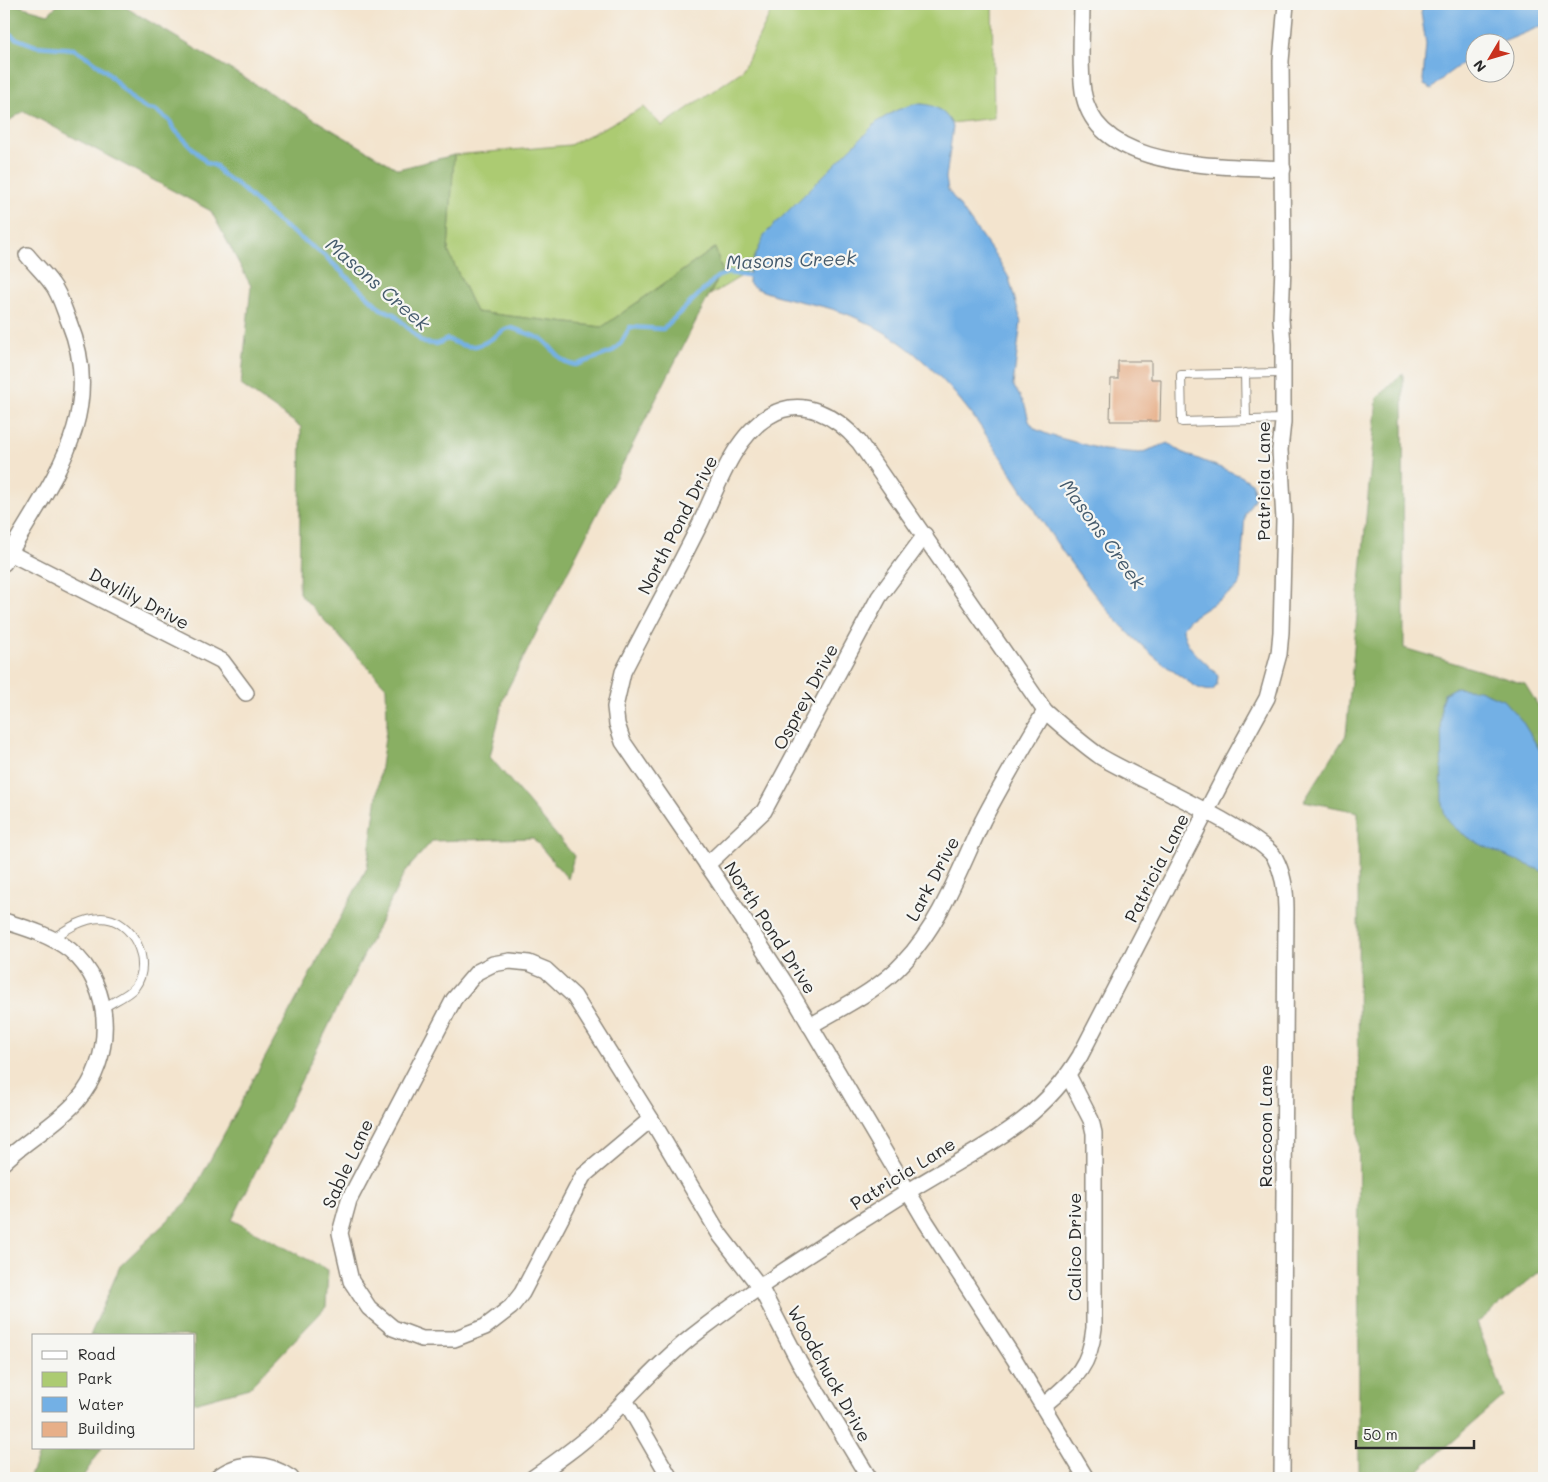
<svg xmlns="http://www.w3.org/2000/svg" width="1548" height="1482" viewBox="0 0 1548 1482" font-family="Mali,sans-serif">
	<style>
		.green { fill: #accb72; stroke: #6c7b4e }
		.forest { fill: #89af64; stroke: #5a6d48 }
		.water { fill: #73b0e5; stroke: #4f6e88 }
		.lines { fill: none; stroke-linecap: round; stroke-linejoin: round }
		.stream { stroke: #73b0e5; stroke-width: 4.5 }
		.building { fill: #e7af88 }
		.service-casing { stroke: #8f887c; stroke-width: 10 }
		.minor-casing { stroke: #8f887c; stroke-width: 18 }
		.service { stroke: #fff; stroke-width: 8 }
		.minor { stroke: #fff; stroke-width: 15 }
		.labels { text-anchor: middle; stroke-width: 4.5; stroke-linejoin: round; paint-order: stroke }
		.street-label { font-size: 18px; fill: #2b2b2b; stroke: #f6f6f2 }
		.water-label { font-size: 19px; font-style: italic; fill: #445a6c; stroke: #f6f6f2 }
	</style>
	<rect width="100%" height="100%" fill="#f6f6f2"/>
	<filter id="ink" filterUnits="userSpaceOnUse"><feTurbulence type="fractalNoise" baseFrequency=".02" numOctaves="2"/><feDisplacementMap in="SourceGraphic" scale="10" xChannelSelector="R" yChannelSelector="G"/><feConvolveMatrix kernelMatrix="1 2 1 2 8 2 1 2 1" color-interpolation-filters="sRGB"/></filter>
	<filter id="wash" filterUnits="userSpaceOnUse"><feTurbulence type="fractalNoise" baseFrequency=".0096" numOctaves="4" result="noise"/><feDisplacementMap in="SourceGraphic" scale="20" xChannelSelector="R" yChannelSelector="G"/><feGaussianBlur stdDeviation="1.12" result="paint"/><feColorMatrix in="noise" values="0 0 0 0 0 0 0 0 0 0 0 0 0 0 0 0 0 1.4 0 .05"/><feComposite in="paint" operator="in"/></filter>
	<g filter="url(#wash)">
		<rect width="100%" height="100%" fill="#f3e4ce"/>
		<path class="green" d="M 775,4 L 992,4 L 994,118 L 951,123 L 922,104 L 770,229 L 750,271 L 710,295 L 722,270 L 715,248 L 602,327 L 476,312 L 448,251 L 454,155 L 570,145 L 644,107 L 662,126 L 742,71 Z"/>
		<g class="forest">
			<path d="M 4,4 L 13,4 L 48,14 L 59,4 L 120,4 L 398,169 L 454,155 L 448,251 L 476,312 L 602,327 L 715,248 L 722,270 L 504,696 L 490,757 L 574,856 L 568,879 L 533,838 L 432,841 L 405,872 L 232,1220 L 328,1270 L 326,1307 L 249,1388 L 194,1403 L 194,1336 L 90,1336 L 120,1266 L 188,1201 L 367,868 L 387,723 L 386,687 L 299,593 L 301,427 L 241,385 L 251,286 L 211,211 L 24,111 L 4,124 Z"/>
			<path d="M 1403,373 L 1404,648 L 1525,684 L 1544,715 L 1544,1268 L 1477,1323 L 1504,1396 L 1410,1478 L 1359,1478 L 1358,812 L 1304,801 L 1346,735 L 1377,398 Z"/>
			<path d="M 42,1448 L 102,1448 L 82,1478 L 29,1478 Z"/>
		</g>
		<g class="water">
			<path d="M 1428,4 L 1544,4 L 1544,25 L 1503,42 L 1476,42 L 1475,54 L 1446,75 L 1432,89 L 1424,85 L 1423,80 L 1426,44 L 1421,13 L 1423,7 Z"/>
			<path d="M 915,104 C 932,103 946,110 953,127 L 946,178 L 948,190 L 998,259 L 1009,278 L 1021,321 L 1013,385 L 1025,405 L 1029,421 L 1035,429 L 1049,435 L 1104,450 L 1140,453 L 1168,443 L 1181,452 L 1241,476 L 1253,484 L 1254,499 L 1245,514 L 1240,584 L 1237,588 L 1190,619 L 1183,627 C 1183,649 1206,660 1218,676 L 1217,685 L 1213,690 C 1202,693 1192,684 1183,678 C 1092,618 1039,511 978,423 C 950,384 911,343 867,323 C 857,318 846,313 835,310 C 819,304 758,295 749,283 L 750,268 L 765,234 L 878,121 L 897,110 Z"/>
			<path d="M 1454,688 L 1479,690 L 1503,700 L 1522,721 L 1544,757 L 1544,872 C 1516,859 1473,846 1451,824 C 1445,818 1444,810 1442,803 L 1441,705 L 1444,694 Z"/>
		</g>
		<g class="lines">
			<path class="stream" d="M 4,29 L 15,38 L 36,46 L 74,49 L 89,58 L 107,72 L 134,101 L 147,109 L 155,110 L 170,121 L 173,128 L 207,163 L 216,166 L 223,175 L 238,185 L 277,221 L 325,256 L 381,309 L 394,314 L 421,341 L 425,343 L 437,344 L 447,339 C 468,349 477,350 497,335 C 501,332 505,328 510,328 C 514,328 540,338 543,340 C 555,350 559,363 576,365 L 612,352 L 621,343 L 630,327 L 663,329 L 717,277 L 728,273 L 754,277"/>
		</g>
		<g id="blocks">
			<path class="building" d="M 1118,361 L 1151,361 L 1151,379 L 1161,379 L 1160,421 L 1110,421 L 1111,379 L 1118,379 Z"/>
		</g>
	</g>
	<g filter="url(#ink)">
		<use href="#blocks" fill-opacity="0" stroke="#8f887c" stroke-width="1"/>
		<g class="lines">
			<g class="service-casing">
				<g id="service">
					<path d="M 1245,373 L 1246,420"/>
					<path d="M 1283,373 L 1181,375 L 1182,422 L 1283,419"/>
					<path d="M 52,939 C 67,929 81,919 101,918 C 132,918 154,962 135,987 C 129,995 112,1002 103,1008"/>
				</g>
			</g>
			<g class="minor-casing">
				<g id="minor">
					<path d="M 1082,4 C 1082,32 1079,63 1083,91 C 1095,172 1221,165 1283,169"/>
					<path d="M 4,550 L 222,661 L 246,693"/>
					<path d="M 4,563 C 48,484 108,417 69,322 C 64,310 60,294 52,284 C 45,274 35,265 27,255"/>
					<path d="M 707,865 L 764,811 L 879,597 L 925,535"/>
					<path d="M 4,921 C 26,928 51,935 70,950 C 115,987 114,1059 77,1101 C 56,1125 26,1140 4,1162"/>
					<path d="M 510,961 L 529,963 L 546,970 L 574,996 L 651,1119 L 583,1176 L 522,1293 L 511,1307 L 485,1327 L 454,1339 L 422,1339 L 393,1328 L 369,1308 L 351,1281 L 340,1233 L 349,1200 L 454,999 L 477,972 L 493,964 Z"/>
					<path d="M 810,1026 C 842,1007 879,990 904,962 C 941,923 960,868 983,820 C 1002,783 1024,747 1045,711"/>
					<path d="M 651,1119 L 720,1235 L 760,1287 L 799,1362 L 869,1478"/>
					<path d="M 625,1400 L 670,1478"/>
					<path d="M 1043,1406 C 1073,1380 1090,1369 1094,1328 L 1094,1133 L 1091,1120 L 1068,1075"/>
					<path d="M 217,1478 C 240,1460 267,1461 291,1478"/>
					<path d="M 533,1478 C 556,1462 579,1446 599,1427 C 633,1393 664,1357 703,1328 C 771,1276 845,1232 917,1186 C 982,1146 1039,1124 1080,1056 L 1234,758 L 1267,698 L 1279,654 L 1281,632 L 1284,520 L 1280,450 L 1283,422 L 1283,344 L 1281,319 L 1283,265 L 1281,61 L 1286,4"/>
					<path d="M 1086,1478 L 1015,1360 L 926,1222 L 787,986 L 715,876 L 623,742 L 617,724 L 615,707 L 623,672 C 647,625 673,578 697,530 C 716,493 731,439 769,416 C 803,395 837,417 859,442 L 1045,711 C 1063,727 1081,743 1101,757 C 1134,777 1260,832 1275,858 C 1283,873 1286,892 1286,909 L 1282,1478"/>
				</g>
			</g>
			<use href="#service" class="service"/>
			<use href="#minor" class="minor"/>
		</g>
	</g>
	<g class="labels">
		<g class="street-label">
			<text transform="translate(1264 481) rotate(-90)" y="6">Patricia Lane</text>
			<text transform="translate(678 525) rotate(-63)" y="6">North Pond Drive</text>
			<text transform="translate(139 599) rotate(28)" y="6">Daylily Drive</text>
			<text transform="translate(806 697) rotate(-62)" y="6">Osprey Drive</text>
			<text transform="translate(1157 868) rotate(-63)" y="6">Patricia Lane</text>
			<text transform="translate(933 879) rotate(-62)" y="6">Lark Drive</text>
			<text transform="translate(770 928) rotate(57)" y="6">North Pond Drive</text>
			<text transform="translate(1266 1126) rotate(-90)" y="6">Raccoon Lane</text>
			<text transform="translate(348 1164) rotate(-65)" y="6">Sable Lane</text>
			<text transform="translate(903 1174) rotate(-32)" y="6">Patricia Lane</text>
			<text transform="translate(1075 1247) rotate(-90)" y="6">Calico Drive</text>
			<text transform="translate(829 1374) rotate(61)" y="6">Woodchuck Drive</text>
		</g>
		<g class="water-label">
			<text transform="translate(791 260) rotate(-2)" y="7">Masons Creek</text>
			<text transform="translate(378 284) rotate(41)" y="7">Masons Creek</text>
			<text transform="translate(1103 534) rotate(54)" y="7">Masons Creek</text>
		</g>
	</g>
	<rect width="1548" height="1482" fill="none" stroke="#f6f6f2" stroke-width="20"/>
	<rect x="32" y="1334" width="162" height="115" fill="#f6f6f2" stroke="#a5a5a2"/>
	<rect x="42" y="1351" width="25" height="8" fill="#ffffff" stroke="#a5a5a2"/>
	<text x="78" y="1360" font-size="15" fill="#2b2b2b">Road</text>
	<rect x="42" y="1372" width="25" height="15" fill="#accb72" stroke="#a5a5a2"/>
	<text x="78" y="1384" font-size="15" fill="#2b2b2b">Park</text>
	<rect x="42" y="1397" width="25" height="15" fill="#73b0e5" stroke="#a5a5a2"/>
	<text x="78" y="1410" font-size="15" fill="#2b2b2b">Water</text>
	<rect x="42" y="1422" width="25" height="15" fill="#e7af88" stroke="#a5a5a2"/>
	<text x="78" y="1434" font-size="15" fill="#2b2b2b">Building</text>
	<g transform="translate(1490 58) rotate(232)"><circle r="24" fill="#f6f6f2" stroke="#a5a5a2"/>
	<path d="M0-4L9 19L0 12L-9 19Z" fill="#c8321e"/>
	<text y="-8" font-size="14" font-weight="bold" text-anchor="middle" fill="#2b2b2b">N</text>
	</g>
	<path d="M1356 1440v8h118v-8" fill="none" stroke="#2b2b2b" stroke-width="2.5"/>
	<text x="1363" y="1440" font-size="15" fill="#2b2b2b" stroke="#f6f6f2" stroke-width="4" paint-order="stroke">50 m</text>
</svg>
